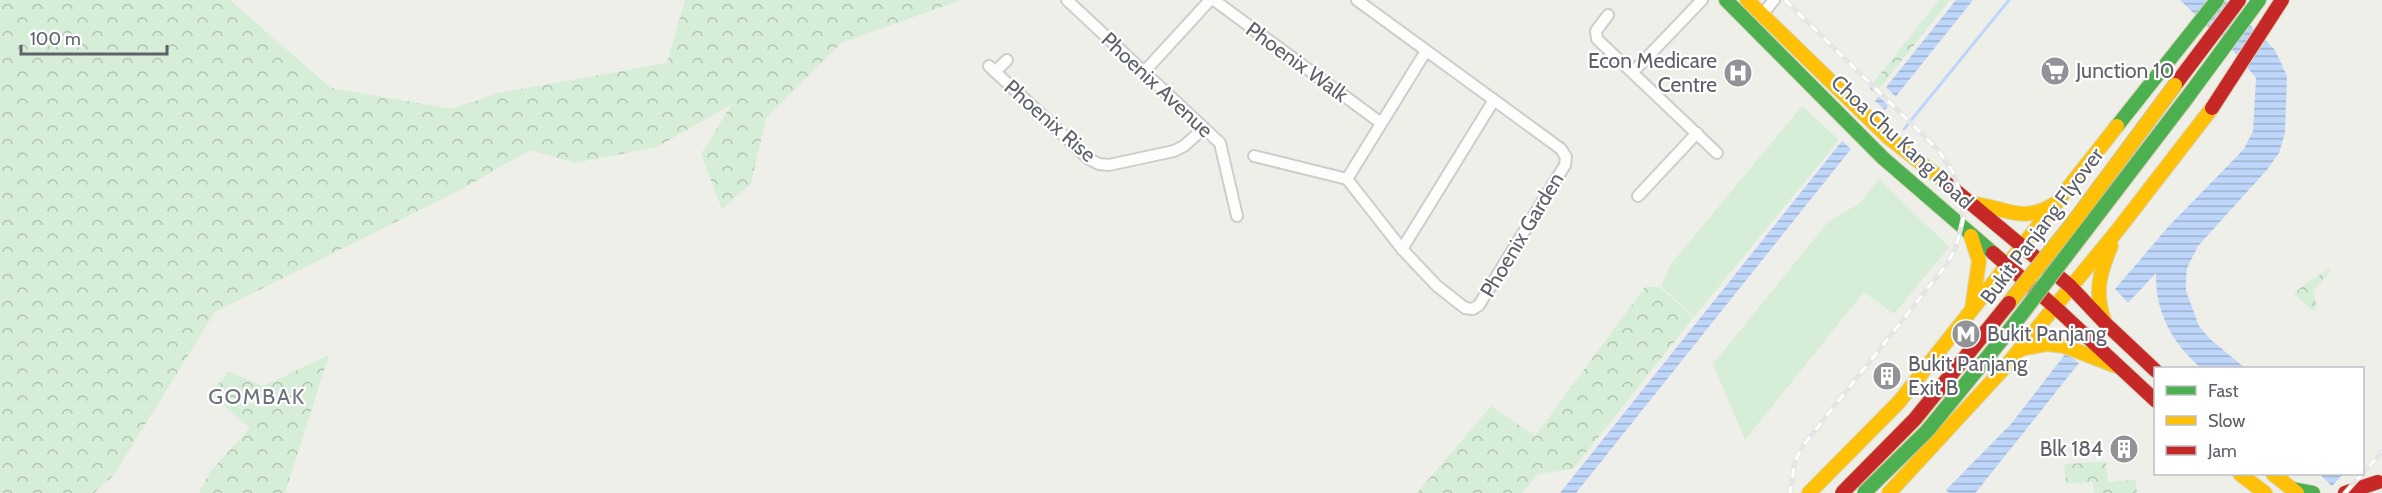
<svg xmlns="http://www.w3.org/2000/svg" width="2382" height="493" viewBox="0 0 2382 493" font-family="Cabin,sans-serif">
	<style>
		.grass { fill: #d6edd7 }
		.forest { fill: url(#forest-crowns) }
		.water { fill: url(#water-rules) }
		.pier { fill: #efefea }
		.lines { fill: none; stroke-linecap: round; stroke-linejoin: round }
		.stream { stroke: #bed6f9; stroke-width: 3 }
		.street-casing { stroke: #cccdcc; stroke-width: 14 }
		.fast-casing { stroke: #d9d5b5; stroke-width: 16 }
		.slow-casing { stroke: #d9d5b5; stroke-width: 16 }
		.jam-casing { stroke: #d9d5b5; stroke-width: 16 }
		.street { stroke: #fdfdfc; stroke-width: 10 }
		.fast { stroke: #4caf50; stroke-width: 14 }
		.slow { stroke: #ffc107; stroke-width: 14 }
		.jam { stroke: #c62828; stroke-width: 14 }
		.rail-casing { stroke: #e5e5e5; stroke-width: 5 }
		.rail { stroke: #fff; stroke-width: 3; stroke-dasharray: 9; stroke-linecap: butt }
		.fast-bridge-casing { stroke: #c7c096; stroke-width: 16; stroke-linecap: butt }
		.slow-bridge-casing { stroke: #c7c096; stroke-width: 16; stroke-linecap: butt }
		.jam-bridge-casing { stroke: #c7c096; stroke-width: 16; stroke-linecap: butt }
		.fast-bridge { stroke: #4caf50; stroke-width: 14 }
		.slow-bridge { stroke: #ffc107; stroke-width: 14 }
		.jam-bridge { stroke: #c62828; stroke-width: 14 }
		.labels { text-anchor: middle; stroke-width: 4.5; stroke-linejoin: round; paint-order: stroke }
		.poi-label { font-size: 21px; fill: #5e6169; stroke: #fff; text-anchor: start }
		.street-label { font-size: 21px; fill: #5e6169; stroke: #fff }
		.neighbourhood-label { font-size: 22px; letter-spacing: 1.5px; fill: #6f737b; stroke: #fff }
	</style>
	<defs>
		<pattern id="forest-crowns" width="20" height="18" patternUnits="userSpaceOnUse" patternTransform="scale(1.5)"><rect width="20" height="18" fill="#d6edd7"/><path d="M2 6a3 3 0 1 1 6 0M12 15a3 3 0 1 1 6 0" fill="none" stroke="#b1c3b2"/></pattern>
		<pattern id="water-rules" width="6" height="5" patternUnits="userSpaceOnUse" patternTransform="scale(1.5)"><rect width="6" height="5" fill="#bed6f9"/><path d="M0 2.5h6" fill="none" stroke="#9eb1ce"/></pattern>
	</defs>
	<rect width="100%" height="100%" fill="#efefea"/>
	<g class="grass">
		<path d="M 1802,106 L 1839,140 L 1694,317 L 1661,286 L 1671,264 Z"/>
		<path d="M 1879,179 L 1949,247 L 1894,314 L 1864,292 L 1745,440 L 1713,364 L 1828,222 L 1860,203 Z"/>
	</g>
	<g class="forest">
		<path d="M 0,0 L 230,0 L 331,88 L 452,109 L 498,93 L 667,63 L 685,0 L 961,0 L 841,43 L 766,118 L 751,184 L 722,209 L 701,154 L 732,104 L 657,147 L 575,163 L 530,150 L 462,189 L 215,312 L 113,476 L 94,493 L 0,493 Z"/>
		<path d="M 1939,0 L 1950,0 L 1875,94 L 1869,88 Z"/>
		<path d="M 2328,269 L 2331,271 L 2313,292 L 2317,306 L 2313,311 L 2294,294 C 2304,283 2316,278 2328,269 Z"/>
		<path d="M 1645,287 L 1660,287 L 1693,318 L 1573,469 L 1538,474 L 1522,493 L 1417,493 L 1491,406 L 1535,436 Z"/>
		<path d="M 329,355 L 285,493 L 199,493 L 210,472 L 250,428 L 210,394 L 229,372 L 263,386 Z"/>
		<path d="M 2106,462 L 2108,482 L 2136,480 L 2137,493 L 2094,493 L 2093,482 L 2066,484 L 2064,464 Z"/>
	</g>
	<g class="water">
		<path d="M 1956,0 L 1973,0 L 1885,110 L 1875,101 Z"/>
		<path d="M 2180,0 L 2225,0 L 2275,50 L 2287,76 L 2285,133 L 2279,153 L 2266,171 L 2198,246 L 2187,268 L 2186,279 L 2186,291 L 2199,326 L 2210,339 L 2245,368 L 2201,368 C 2172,343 2155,312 2156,273 L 2128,303 L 2115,289 L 2168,227 L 2244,149 L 2253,131 L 2256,78 L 2237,55 Z"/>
		<path d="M 1842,141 L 1851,149 L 1576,493 L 1560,493 Z"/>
		<path d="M 2066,353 L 2079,363 L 1977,491 L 1975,493 L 1949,493 L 1946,490 L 2011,424 Z"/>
		<path d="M 2319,474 L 2343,474 L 2332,486 Z"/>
	</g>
	<path class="pier" d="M 1884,85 L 1898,99 L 1890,108 L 1877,94 Z"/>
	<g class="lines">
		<path class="stream" d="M 1904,129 L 2009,0"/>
		<g class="street-casing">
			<g id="street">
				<path d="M 1067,0 L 1220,143 L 1237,216"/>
				<path d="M 1214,0 L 1381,123"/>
				<path d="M 1608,15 L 1596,31 L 1597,39 L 1717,153"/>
				<path d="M 1762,15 L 1774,0"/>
				<path d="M 989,66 L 1089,159 L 1099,164 L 1109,165 L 1174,151 L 1184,146 L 1204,128"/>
				<path d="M 995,72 L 1007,60"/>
				<path d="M 1144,72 L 1210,0"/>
				<path d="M 1633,72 L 1702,0"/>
				<path d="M 1254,156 L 1347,179 L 1402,249 L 1437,286 L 1465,308 L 1473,309 L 1479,305 L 1565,165 L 1566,157 L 1561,149 L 1357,0"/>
				<path d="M 1347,179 L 1426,51"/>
				<path d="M 1638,196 L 1697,133"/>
				<path d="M 1402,249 L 1494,100"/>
			</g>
		</g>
		<g class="fast-casing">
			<g id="fast">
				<path d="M 1726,0 L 1883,158 L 1993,253"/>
				<path d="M 2189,95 L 2259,0"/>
				<path d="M 2117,126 L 2217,0"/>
				<path d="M 2292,489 L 2313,493"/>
			</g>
		</g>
		<g class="slow-casing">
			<g id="slow">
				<path d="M 1747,0 L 1888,137 L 1945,182"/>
				<path d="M 1973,204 C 2007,207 2019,224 2053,205"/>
				<path d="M 1971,236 L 1979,261 L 1972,309"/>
				<path d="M 2105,323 C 2094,294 2099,274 2111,246"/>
				<path d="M 2020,349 L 2047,344 L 2064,346 L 2116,366"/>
				<path d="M 2240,474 L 2265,493"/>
				<path d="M 2273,474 L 2297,493"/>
				<path d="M 1809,493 L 1899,402 L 2117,126"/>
				<path d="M 1889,493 L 2006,366 L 2117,231 L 2212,108"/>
			</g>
		</g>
		<g class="jam-casing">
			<g id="jam">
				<path d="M 2175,85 L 2239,0"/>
				<path d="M 2212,108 L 2282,0"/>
				<path d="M 1945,182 L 2070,286 L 2105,323 L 2156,371"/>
				<path d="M 1993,253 L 2055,307 L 2156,401"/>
				<path d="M 2345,493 L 2378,482"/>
			</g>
		</g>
		<use href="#street" class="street"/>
		<use href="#fast" class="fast"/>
		<use href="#slow" class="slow"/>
		<use href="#jam" class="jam"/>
		<g class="rail-casing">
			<g id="rail">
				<path d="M 1785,0 L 1918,130 L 1938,150 L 1953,172 L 1961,196 L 1963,219 L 1956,247 L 1947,264 L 1802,447 L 1795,462 L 1790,493"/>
				<path d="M 2345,493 L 2382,452"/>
			</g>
		</g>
		<use href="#rail" class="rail"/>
		<g class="fast-bridge-casing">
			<path id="fast-bridge" d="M 1864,493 L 1927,431 L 2008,332 L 2189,95"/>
		</g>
		<g class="slow-bridge-casing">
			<path id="slow-bridge" d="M 2009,303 L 2072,224 L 2175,85"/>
		</g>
		<g class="jam-bridge-casing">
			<path id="jam-bridge" d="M 1842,493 L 1915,419 L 2009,303"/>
		</g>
		<use href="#fast-bridge" class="fast-bridge"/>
		<use href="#slow-bridge" class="slow-bridge"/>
		<use href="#jam-bridge" class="jam-bridge"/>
	</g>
	<defs>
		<g id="supermarket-disc" transform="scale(1.5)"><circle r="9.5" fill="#919396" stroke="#fff"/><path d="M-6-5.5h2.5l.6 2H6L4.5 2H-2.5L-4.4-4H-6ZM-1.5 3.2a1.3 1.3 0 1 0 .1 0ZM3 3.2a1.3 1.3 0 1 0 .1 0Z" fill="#fff"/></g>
		<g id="hospital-disc" transform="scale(1.5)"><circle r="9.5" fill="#919396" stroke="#fff"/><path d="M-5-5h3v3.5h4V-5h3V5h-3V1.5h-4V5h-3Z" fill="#fff"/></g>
		<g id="metro-disc" transform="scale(1.5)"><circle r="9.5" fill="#919396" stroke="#fff"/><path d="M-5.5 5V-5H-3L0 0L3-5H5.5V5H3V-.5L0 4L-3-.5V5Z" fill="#fff"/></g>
		<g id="building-disc" transform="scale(1.5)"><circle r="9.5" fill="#919396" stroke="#fff"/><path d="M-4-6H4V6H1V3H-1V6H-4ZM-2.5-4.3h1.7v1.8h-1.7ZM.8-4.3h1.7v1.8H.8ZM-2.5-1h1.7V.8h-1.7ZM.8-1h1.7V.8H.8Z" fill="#fff"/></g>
	</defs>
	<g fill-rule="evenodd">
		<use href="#supermarket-disc" x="2055" y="71"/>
		<use href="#hospital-disc" x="1738" y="73"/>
		<use href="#metro-disc" x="1966" y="334"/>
		<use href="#building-disc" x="1887" y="376"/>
		<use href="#building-disc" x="2124" y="449"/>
	</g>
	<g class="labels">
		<g class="poi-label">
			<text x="1717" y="68" text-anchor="end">Econ Medicare<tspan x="1717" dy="24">Centre</tspan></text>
			<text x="2076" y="78">Junction 10</text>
			<text x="1987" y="341">Bukit Panjang</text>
			<text x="1908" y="371">Bukit Panjang<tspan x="1908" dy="24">Exit B</tspan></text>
			<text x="2103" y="456" text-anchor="end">Blk 184</text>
		</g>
		<g class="street-label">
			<text transform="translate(1297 62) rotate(36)" y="7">Phoenix Walk</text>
			<text transform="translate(1157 85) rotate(43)" y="7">Phoenix Avenue</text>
			<text transform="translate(1050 121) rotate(41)" y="7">Phoenix Rise</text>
			<text transform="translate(1902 142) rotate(43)" y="7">Choa Chu Kang Road</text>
			<text transform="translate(2042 226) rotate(-53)" y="7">Bukit Panjang Flyover</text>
			<text transform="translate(1522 235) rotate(-59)" y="7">Phoenix Garden</text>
		</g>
		<g class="neighbourhood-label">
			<text x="257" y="404">GOMBAK</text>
		</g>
	</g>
	<rect x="2154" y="367" width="210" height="108" fill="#ffffff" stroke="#bfc0c3" stroke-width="1.5"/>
	<rect x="2166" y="386" width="30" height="9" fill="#4caf50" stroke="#bfc0c3" stroke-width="1.5"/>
	<text x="2208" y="397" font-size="18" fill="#5e6169">Fast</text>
	<rect x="2166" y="416" width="30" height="9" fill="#ffc107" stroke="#bfc0c3" stroke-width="1.5"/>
	<text x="2208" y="427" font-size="18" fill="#5e6169">Slow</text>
	<rect x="2166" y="446" width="30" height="9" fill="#c62828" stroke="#bfc0c3" stroke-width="1.5"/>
	<text x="2208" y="457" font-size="18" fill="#5e6169">Jam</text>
	<path d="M21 45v9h146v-9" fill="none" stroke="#5e6169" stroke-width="3"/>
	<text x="30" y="45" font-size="18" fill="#5e6169" stroke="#ffffff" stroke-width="4.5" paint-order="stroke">100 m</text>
</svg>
